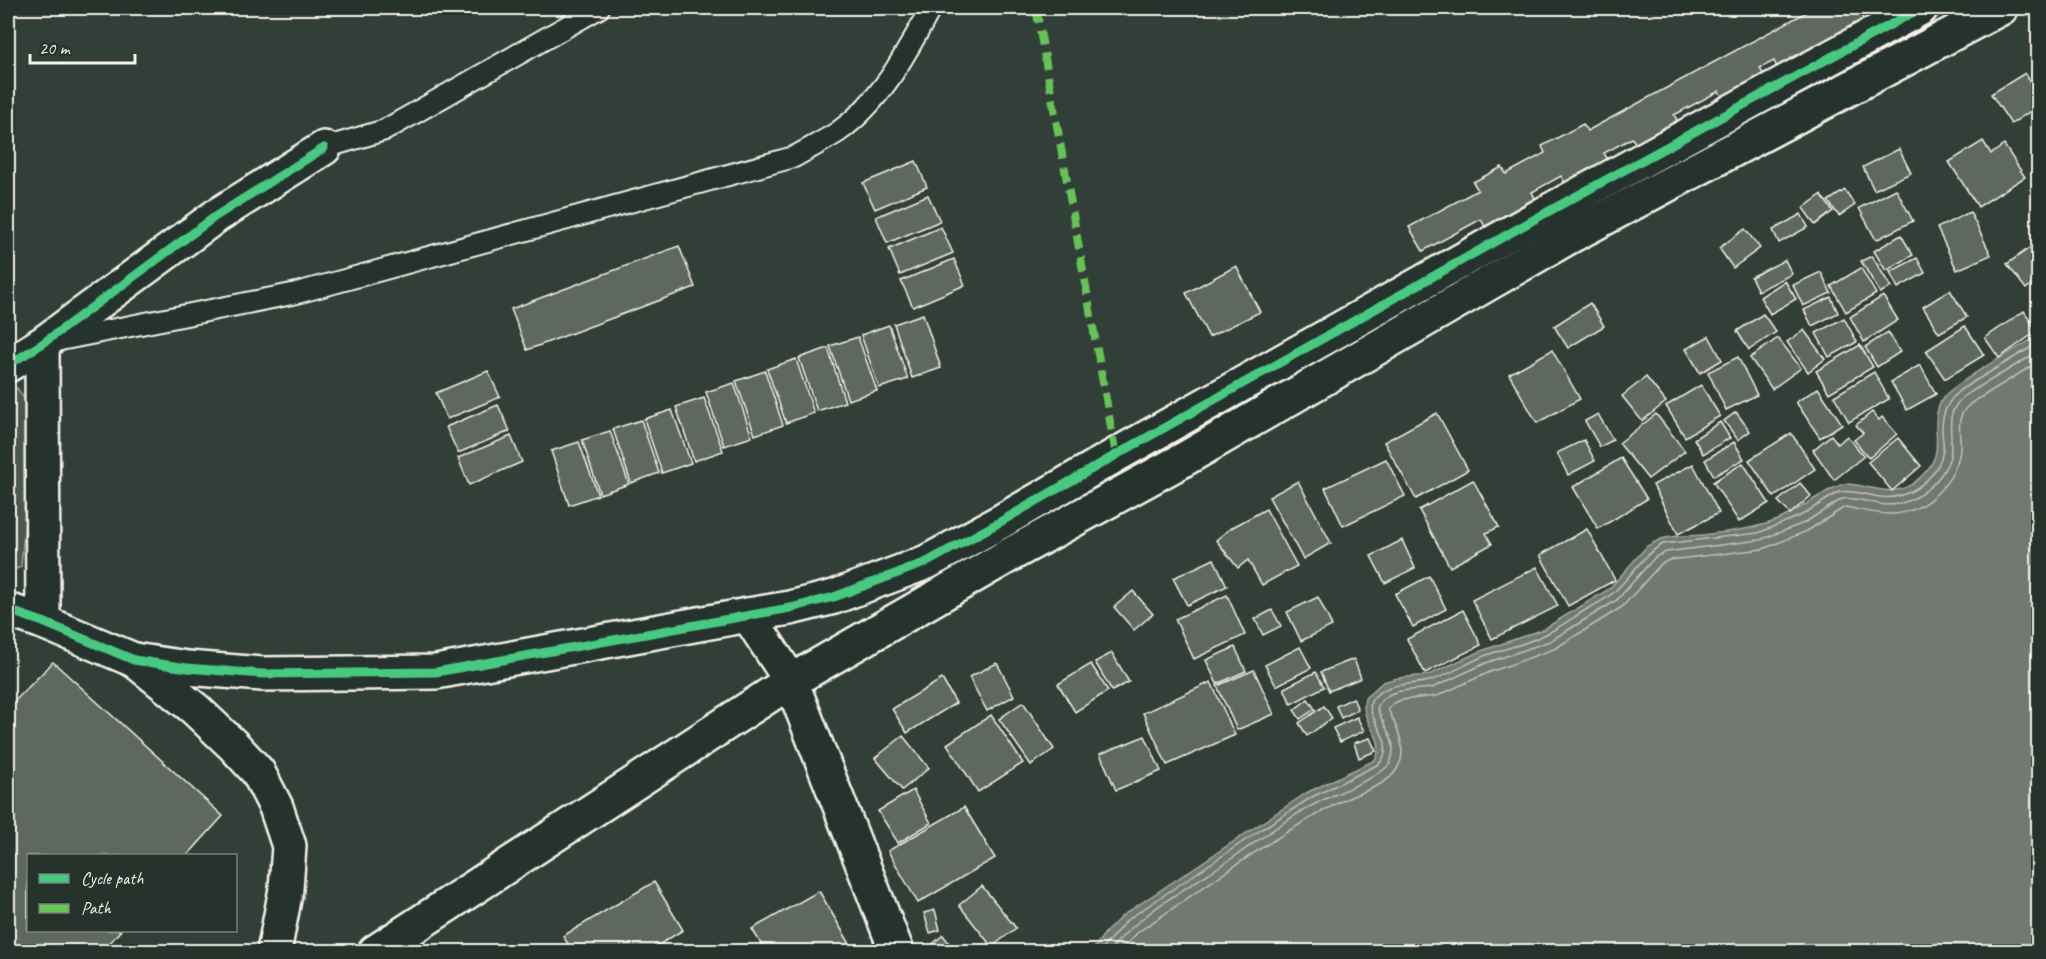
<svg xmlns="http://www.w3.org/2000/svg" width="2046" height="959" viewBox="0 0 2046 959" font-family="Caveat,sans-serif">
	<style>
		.green { fill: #4c564f; stroke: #a0a49c; stroke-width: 1.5 }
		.water { fill: #727972; stroke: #a6a9a1; stroke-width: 1.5 }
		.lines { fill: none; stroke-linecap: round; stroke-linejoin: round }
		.shore { stroke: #c0c1b9; stroke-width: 1.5 }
		.building { fill: #5f6861; stroke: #f4f1e8; stroke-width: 1.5 }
		.service-casing { stroke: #f4f1e8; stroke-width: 24 }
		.minor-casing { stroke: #f4f1e8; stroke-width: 38 }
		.tertiary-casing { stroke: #f4f1e8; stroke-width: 38 }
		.service { stroke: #26332d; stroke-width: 20 }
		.minor { stroke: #26332d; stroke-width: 33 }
		.tertiary { stroke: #26332d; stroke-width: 33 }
		.quiet { stroke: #66c356; stroke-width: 8; stroke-dasharray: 15 8; stroke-linecap: butt }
		.cycleway-casing { stroke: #26332d; stroke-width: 13 }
		.cycleway { stroke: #46c982; stroke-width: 9 }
	</style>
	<rect width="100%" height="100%" fill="#323e38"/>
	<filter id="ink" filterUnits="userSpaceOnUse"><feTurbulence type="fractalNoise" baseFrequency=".0167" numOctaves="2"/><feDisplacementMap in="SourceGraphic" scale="12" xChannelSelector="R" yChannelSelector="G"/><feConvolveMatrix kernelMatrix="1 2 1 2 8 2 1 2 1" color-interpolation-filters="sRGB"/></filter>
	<g filter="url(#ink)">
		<path class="green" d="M 17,388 L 34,413 L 21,567 L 8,572 L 8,394 Z"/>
		<path class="water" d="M 2038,336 L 2038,951 L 1092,951 L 1105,933 L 1123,915 L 1308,792 L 1375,760 C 1386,741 1369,730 1365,713 C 1363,708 1364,704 1365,698 L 1383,682 L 1398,678 L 1428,675 L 1481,651 L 1544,629 L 1609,589 L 1647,546 L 1661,539 C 1675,535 1688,536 1702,535 C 1727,532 1754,529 1778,520 C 1795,513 1833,484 1846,484 C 1872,485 1893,500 1916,481 C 1954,451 1924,429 1943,398 C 1953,383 2019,347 2038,336 Z"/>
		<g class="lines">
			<g class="shore">
				<path d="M 1099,952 L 1127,920 L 1262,829 L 1312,797 L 1379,764 C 1401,739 1358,715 1374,697 C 1390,681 1409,686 1429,681 C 1448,676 1465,664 1484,656 C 1504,648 1529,644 1548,633 C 1562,626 1574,617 1587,609 C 1596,604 1607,599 1614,592 C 1632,576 1642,555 1663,544 L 1758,533 L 1800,516 L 1839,492 C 1859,488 1879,502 1898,496 C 1920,491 1941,471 1943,449 C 1944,443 1942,436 1942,430 C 1942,413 1947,402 1960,390 L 2038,343"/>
				<path d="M 1109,952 C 1136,915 1192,885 1231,859 C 1261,839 1291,815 1323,800 C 1337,793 1384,775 1390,763 C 1400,741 1383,727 1377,708 L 1381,701 L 1390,694 L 1400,691 L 1432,688 L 1486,663 L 1550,641 L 1617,600 L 1655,557 L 1666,552 L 1760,540 L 1804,523 L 1842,499 C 1860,496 1878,508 1897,504 C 1909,502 1921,495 1930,487 C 1941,476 1951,464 1951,447 C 1952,425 1945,414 1964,396 L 2038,352"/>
				<path d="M 1120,952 L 1138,932 C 1204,888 1271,837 1342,801 C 1359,792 1386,787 1397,769 C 1409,749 1397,728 1388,709 L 1394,703 L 1401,700 L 1437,696 L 1490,672 L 1554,649 L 1622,607 L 1661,564 L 1669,560 L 1763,549 L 1807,531 L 1845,507 C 1862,510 1878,515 1895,514 C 1927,511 1956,481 1960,450 C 1962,431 1953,419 1970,404 L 2038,362"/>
			</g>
		</g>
		<g class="building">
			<path d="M 1814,8 L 1857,8 L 1866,24 L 1779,72 L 1774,61 L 1760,68 L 1765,77 L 1723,99 L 1719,91 L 1674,115 L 1680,125 L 1638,148 L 1632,138 L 1604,153 L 1609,162 L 1566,185 L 1561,176 L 1532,192 L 1537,202 L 1486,229 L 1481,219 L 1423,251 L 1409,227 L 1478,190 L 1473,182 L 1502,167 L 1506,174 L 1545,153 L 1542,146 L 1583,124 L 1587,131 Z"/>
			<path d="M 2025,73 L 2038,94 L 2038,106 L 2011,124 L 1991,94 Z"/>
			<path d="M 1983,141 L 1991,154 L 2004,145 L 2025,177 L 1978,207 L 1949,162 Z"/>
			<path d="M 1899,149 L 1911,173 L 1874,190 L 1863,167 Z"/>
			<path d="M 916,161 L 927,187 L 875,209 L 863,183 Z"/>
			<path d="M 1896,189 L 1913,221 L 1876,240 L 1859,208 Z"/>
			<path d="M 1845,190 L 1855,205 L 1839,216 L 1828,201 Z"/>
			<path d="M 928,195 L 940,221 L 887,243 L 876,217 Z"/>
			<path d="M 1821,195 L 1833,211 L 1815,225 L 1803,208 Z"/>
			<path d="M 1970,212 L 1991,255 L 1957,270 L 1937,228 Z"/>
			<path d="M 1801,214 L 1808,227 L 1779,243 L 1773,230 Z"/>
			<path d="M 941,227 L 953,253 L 900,275 L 889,249 Z"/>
			<path d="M 1745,229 L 1760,248 L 1733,268 L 1719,248 Z"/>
			<path d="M 1901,235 L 1913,255 L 1886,271 L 1874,251 Z"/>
			<path d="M 2038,242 L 2038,279 L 2026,289 L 2007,264 Z"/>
			<path d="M 679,246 L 695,287 L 527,350 L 511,309 Z"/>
			<path d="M 1872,256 L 1891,287 L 1880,293 L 1861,261 Z"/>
			<path d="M 1917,258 L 1925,273 L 1898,288 L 1890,272 Z"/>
			<path d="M 954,259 L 965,285 L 913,307 L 901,281 Z"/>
			<path d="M 1785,260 L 1792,274 L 1758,291 L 1751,277 Z"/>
			<path d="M 1236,266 L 1260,312 L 1209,337 L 1186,293 Z"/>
			<path d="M 1861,268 L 1876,294 L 1846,312 L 1831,286 Z"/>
			<path d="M 1821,272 L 1831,293 L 1803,306 L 1793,285 Z"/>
			<path d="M 1785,281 L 1796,299 L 1770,314 L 1760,297 Z"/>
			<path d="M 1950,290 L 1967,317 L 1939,333 L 1923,307 Z"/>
			<path d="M 1883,296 L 1898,320 L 1864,342 L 1850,317 Z"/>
			<path d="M 1831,297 L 1838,313 L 1812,326 L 1804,310 Z"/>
			<path d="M 1590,303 L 1604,326 L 1568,348 L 1554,326 Z"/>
			<path d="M 2024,311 L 2037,331 L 1999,358 L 1985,338 Z"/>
			<path d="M 923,314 L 941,368 L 912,378 L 894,324 Z"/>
			<path d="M 1763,314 L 1776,332 L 1749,350 L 1737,331 Z"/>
			<path d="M 1844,318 L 1857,342 L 1829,357 L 1816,333 Z"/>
			<path d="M 889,325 L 908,379 L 879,388 L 861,335 Z"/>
			<path d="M 1965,326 L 1984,355 L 1945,379 L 1926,351 Z"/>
			<path d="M 1804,330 L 1825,359 L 1808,372 L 1787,342 Z"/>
			<path d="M 1888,332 L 1900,352 L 1877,367 L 1865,347 Z"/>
			<path d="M 1709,336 L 1722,360 L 1700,373 L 1686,349 Z"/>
			<path d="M 858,337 L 877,391 L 848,400 L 830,346 Z"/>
			<path d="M 1778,338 L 1801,368 L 1772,389 L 1750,358 Z"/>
			<path d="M 1860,345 L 1873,367 L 1829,393 L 1816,371 Z"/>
			<path d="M 828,348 L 845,402 L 817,411 L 799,358 Z"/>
			<path d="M 1552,350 L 1580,399 L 1537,423 L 1509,374 Z"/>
			<path d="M 1738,357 L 1757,395 L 1726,410 L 1708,372 Z"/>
			<path d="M 796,359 L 814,413 L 786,423 L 767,369 Z"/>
			<path d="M 1920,365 L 1936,394 L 1907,410 L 1891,382 Z"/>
			<path d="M 488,371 L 500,397 L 447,419 L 436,393 Z"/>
			<path d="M 765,371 L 783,425 L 755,435 L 736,381 Z"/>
			<path d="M 1874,372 L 1889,399 L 1849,422 L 1834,396 Z"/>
			<path d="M 1646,377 L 1666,402 L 1642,421 L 1622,396 Z"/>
			<path d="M 734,383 L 752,437 L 724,446 L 706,392 Z"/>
			<path d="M 1701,385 L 1720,416 L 1685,437 L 1666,406 Z"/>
			<path d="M 1818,388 L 1842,424 L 1820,438 L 1796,402 Z"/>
			<path d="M 704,398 L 723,451 L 694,461 L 676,407 Z"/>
			<path d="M 498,405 L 510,431 L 458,453 L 446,427 Z"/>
			<path d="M 672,410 L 691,463 L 662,473 L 644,419 Z"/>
			<path d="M 1736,412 L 1750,431 L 1738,440 L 1724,421 Z"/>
			<path d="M 1872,412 L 1879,420 L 1882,417 L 1897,434 L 1869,458 L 1854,440 L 1863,433 L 1856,425 Z"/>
			<path d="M 1437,413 L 1468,470 L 1416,499 L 1384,442 Z"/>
			<path d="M 1598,414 L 1613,440 L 1600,447 L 1585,421 Z"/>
			<path d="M 1656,414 L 1685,451 L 1648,479 L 1619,443 Z"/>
			<path d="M 641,420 L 659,473 L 631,483 L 613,429 Z"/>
			<path d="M 1720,422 L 1730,438 L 1703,454 L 1694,439 Z"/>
			<path d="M 610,431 L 629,484 L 600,494 L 582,440 Z"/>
			<path d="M 1791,433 L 1815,469 L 1774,497 L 1749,460 Z"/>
			<path d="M 1831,435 L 1838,444 L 1847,436 L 1864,456 L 1834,480 L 1813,450 Z"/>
			<path d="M 511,436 L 522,462 L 469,485 L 458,458 Z"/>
			<path d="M 1898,438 L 1921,466 L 1892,491 L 1868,462 Z"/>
			<path d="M 1584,440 L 1595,461 L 1568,475 L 1557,453 Z"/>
			<path d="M 579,442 L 598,495 L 569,505 L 551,451 Z"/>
			<path d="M 1734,442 L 1744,459 L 1714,476 L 1705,460 Z"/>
			<path d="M 1621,458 L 1647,499 L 1598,529 L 1573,487 Z"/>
			<path d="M 1386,459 L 1405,496 L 1343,526 L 1325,488 Z"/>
			<path d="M 1743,463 L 1769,503 L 1739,522 L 1713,482 Z"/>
			<path d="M 1693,464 L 1719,513 L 1678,534 L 1653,485 Z"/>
			<path d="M 1473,480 L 1499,527 L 1486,533 L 1492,544 L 1450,567 L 1419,510 Z"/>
			<path d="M 1298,481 L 1331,543 L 1303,559 L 1269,497 Z"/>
			<path d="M 1800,483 L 1811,496 L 1790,514 L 1778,501 Z"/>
			<path d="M 1266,509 L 1297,566 L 1262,585 L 1248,560 L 1238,568 L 1216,540 L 1231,528 Z"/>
			<path d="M 1587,529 L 1615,580 L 1568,606 L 1540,555 Z"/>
			<path d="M 1402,540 L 1415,568 L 1385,583 L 1371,556 Z"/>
			<path d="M 1214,559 L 1227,586 L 1187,605 L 1173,578 Z"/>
			<path d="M 1537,567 L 1558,606 L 1492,639 L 1472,600 Z"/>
			<path d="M 1429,576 L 1446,609 L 1413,627 L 1395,594 Z"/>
			<path d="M 1133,591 L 1153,614 L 1134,630 L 1114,607 Z"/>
			<path d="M 1227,595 L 1245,635 L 1194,659 L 1175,619 Z"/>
			<path d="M 1318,597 L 1332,626 L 1301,641 L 1287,612 Z"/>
			<path d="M 1272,610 L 1281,626 L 1263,635 L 1255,619 Z"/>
			<path d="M 1463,610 L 1481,645 L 1425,673 L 1407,639 Z"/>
			<path d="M 1235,647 L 1246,671 L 1217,684 L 1206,660 Z"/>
			<path d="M 1300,647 L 1311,668 L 1276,686 L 1265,665 Z"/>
			<path d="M 1112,653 L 1129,682 L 1112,691 L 1095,662 Z"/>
			<path d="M 1354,659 L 1361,678 L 1329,691 L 1321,672 Z"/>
			<path d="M 53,662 L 223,816 L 187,856 L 28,856 L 28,930 L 121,930 L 102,952 L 21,952 L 8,938 L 8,708 Z"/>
			<path d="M 997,663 L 1014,696 L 987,711 L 969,677 Z"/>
			<path d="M 1091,664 L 1108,691 L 1075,712 L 1058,684 Z"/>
			<path d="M 1254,670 L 1274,714 L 1237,730 L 1217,686 Z"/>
			<path d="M 1316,672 L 1324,687 L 1291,704 L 1284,688 Z"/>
			<path d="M 942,679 L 956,703 L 907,733 L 892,709 Z"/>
			<path d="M 1211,682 L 1235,735 L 1167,765 L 1143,713 Z"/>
			<path d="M 1353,698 L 1358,710 L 1341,718 L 1336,706 Z"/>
			<path d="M 1308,699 L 1315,709 L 1300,719 L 1294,710 Z"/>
			<path d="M 1023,702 L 1054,749 L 1031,765 L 999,719 Z"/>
			<path d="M 1324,706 L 1332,718 L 1307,736 L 1299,723 Z"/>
			<path d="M 991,715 L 1023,763 L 978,792 L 947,744 Z"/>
			<path d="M 1357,717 L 1364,731 L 1340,742 L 1333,728 Z"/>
			<path d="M 903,736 L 929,768 L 902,790 L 875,758 Z"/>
			<path d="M 1145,736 L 1161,771 L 1116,790 L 1100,754 Z"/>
			<path d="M 1370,738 L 1376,751 L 1359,758 L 1354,743 Z"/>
			<path d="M 913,790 L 931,823 L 898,843 L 878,811 Z"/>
			<path d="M 964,807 L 995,858 L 918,903 L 888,851 Z"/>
			<path d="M 654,882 L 683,930 L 647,952 L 573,952 L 563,936 Z"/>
			<path d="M 982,886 L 1016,928 L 992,947 L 959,905 Z"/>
			<path d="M 819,891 L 850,944 L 836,952 L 766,952 L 752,929 Z"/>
			<path d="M 935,910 L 940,930 L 930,933 L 924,913 Z"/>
			<path d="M 943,935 L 955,951 L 932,952 L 928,948 Z"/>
		</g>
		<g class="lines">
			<g class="service-casing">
				<g id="service">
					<path d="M 324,148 L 385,130 L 599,8"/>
					<path d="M 55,341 L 297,293 L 794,157 C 808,149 824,141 838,132 C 882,101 906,53 931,8"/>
				</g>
			</g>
			<g class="minor-casing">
				<g id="minor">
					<path d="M 42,344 L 43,622"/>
					<path d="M 8,365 L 42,344 L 216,216 L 324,148"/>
					<path d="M 748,615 L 790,608 L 834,597 L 927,562 L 1000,522 L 1116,455 L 1551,210 L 1921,8"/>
					<path d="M 134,660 L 195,709 L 234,746 L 258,772 L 276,807 L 289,846 L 286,889 L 274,952"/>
					<path d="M 897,952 L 791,681 L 1015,552 L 1181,461 L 1567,238 L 2001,8"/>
				</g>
			</g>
			<g class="tertiary-casing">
				<path id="tertiary" d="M 8,610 L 43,622 L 134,660 L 187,668 L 262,674 L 436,672 L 748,615 L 791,681 L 375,952"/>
			</g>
			<use href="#service" class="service"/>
			<use href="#minor" class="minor"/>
			<use href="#tertiary" class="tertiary"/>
			<path class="quiet" d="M 1036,8 L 1116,455"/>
			<g class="cycleway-casing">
				<g id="cycleway">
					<path d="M 8,365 L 42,344 L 216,216 L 324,148"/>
					<path d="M 8,610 L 43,622 L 134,660 L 187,668 L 262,674 L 436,672 L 790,608 L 834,597 L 927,562 L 1000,522 L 1116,455 L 1551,210 L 1921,8"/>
				</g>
			</g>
			<use href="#cycleway" class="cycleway"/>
		</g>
	</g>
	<rect width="2046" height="959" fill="none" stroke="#26332d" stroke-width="30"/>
	<rect x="15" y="15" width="2016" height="929" fill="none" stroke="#f4f1e8" stroke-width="2" filter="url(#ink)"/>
	<rect x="27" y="854" width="210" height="78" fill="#26332d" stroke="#787f78" stroke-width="1.5"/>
	<rect x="39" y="874" width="30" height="9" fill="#46c982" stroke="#787f78" stroke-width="1.5"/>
	<text x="81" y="884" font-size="18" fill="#f4f1e8">Cycle path</text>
	<rect x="39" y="904" width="30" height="9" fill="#66c356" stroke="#787f78" stroke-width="1.5"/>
	<text x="81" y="914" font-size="18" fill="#f4f1e8">Path</text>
	<path d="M30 54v9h105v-9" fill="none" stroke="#f4f1e8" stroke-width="3"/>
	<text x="39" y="54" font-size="18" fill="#f4f1e8" stroke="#26332d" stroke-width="4.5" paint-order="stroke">20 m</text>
</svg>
